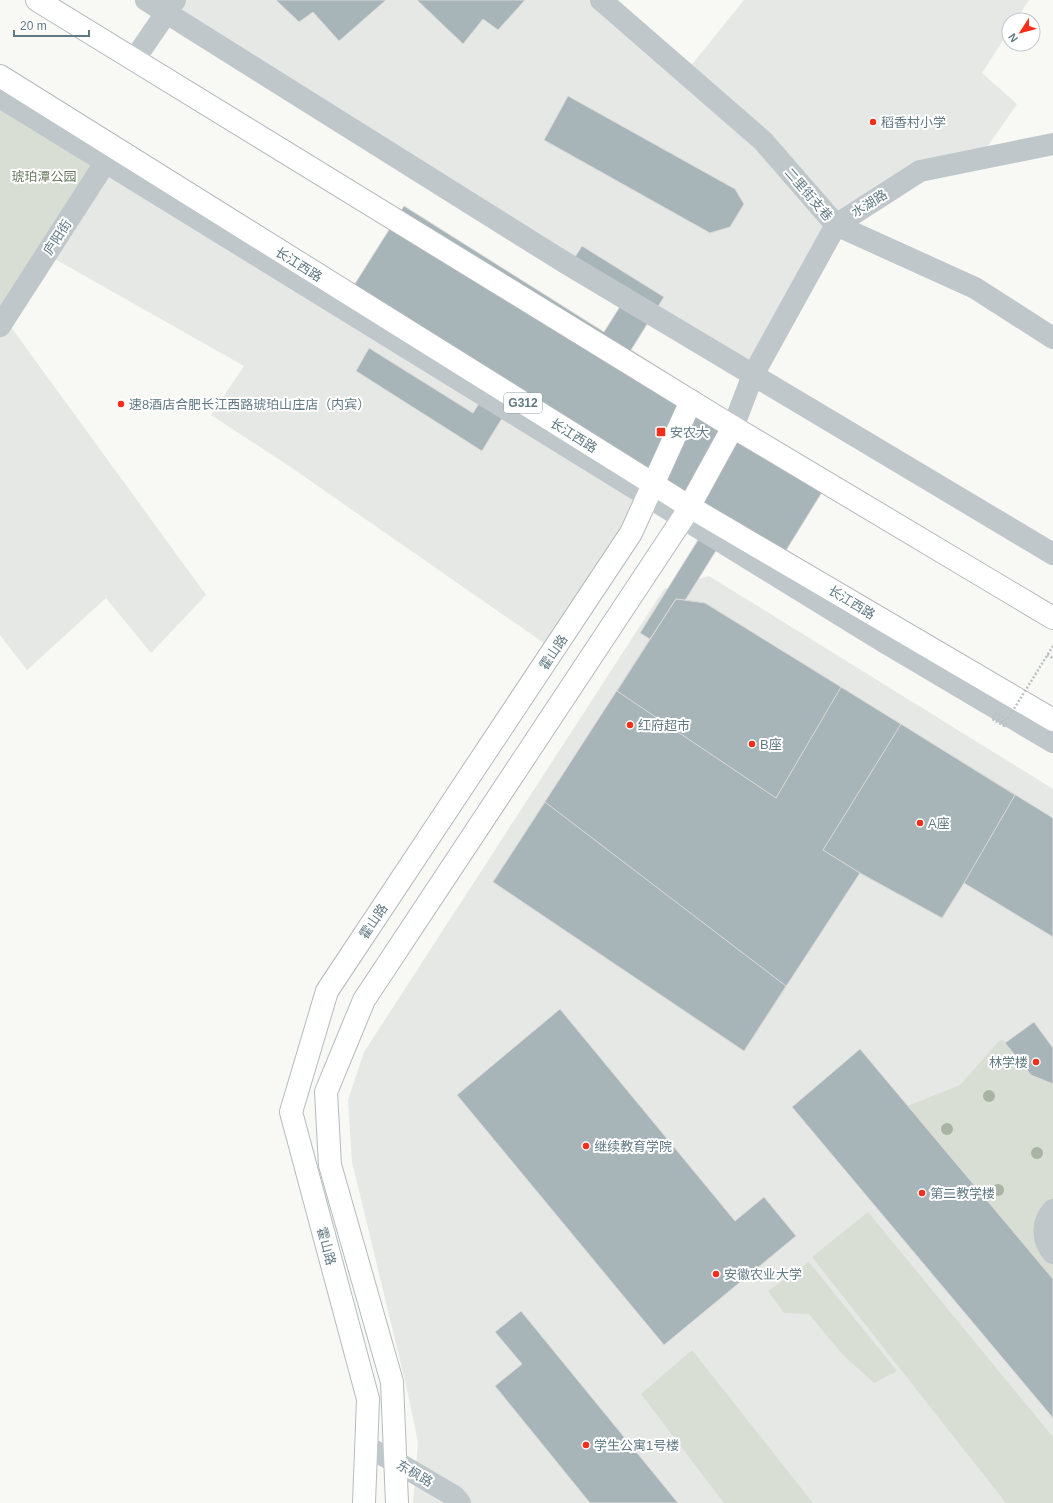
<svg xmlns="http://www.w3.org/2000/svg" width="1053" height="1503" viewBox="0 0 1053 1503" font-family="Arial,'Noto Sans SC',sans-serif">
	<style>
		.built { fill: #e6e8e6 }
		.green { fill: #d9ded4 }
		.building { fill: #a7b4b8; stroke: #dadad8 }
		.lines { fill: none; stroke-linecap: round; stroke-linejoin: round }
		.major-casing { stroke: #b4bbbe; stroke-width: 24 }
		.highway-casing { stroke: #b4babd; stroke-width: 24 }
		.path { stroke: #bbc0c2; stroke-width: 2.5; stroke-dasharray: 2 2; stroke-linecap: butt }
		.minor { stroke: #c0c7ca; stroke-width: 22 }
		.major { stroke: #fff; stroke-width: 22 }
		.highway { stroke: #fff; stroke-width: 22 }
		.path-bridge { stroke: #bbc0c2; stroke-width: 2.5; stroke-dasharray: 2 2; stroke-linecap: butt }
		.tree { fill: #a9b3a3 }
		.poi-dot { fill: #f32e1a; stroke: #fff; stroke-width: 1.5 }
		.labels { text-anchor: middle; stroke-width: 4; stroke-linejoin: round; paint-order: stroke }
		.shield { fill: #fff; stroke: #90a1a8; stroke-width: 1 }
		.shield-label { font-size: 12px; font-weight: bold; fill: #607983 }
		.poi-label { font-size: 13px; fill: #607983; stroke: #fff; text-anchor: start }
		.park-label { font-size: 13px; fill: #687a60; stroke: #fff }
		.street-label { font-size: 13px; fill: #607983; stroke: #fff }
	</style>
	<rect width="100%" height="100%" fill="#f8f8f5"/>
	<g class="built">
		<path d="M 176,0 L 601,0 L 685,73 L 744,0 L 1029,0 L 1016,20 L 1009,20 L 1009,31 L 982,73 L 1017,104 L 978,160 L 920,171 L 836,225 L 753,375 L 167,12 Z"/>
		<path d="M 106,162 L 648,496 L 554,650 L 289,466 L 211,415 L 244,366 L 46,254 Z"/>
		<path d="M 5,319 L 206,595 L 151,653 L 106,598 L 27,670 L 0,635 L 0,326 Z"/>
		<path d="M 709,576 L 1053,789 L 1053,1503 L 413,1503 L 418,1442 L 406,1385 L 352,1162 L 348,1100 L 364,1052 L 664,589 Z"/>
	</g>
	<g class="green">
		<path d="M 0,97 L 106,162 L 0,326 Z"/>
		<path d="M 1000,1040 L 1053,1053 L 1053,1307 L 890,1113 L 960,1085 Z"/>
		<path d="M 868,1212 L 1053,1437 L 1053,1503 L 1006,1503 L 812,1257 Z"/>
		<path d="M 809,1262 L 897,1371 L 874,1383 L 842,1354 L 809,1314 L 784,1313 L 768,1291 Z"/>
		<path d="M 692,1350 L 813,1503 L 724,1503 L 641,1394 Z"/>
	</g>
	<g class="building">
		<path d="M 276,0 L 386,0 L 339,41 L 313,12 L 299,22 Z"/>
		<path d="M 417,0 L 525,0 L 498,30 L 483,19 L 463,44 Z"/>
		<path d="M 568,96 L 735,189 L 744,204 L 730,227 L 710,233 L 544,140 Z"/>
		<path d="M 404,206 L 604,332 L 621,305 L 566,271 L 582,246 L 664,297 L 631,350 L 832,476 L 777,565 L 727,533 L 658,644 L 640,633 L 708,524 L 512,402 L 482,451 L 356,371 L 369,348 L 473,413 L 489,388 L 346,298 Z"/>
		<path d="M 676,599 L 705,603 L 1053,818 L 1053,937 L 964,883 L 942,918 L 860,873 L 744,1051 L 493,882 Z"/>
		<path d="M 676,599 L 705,603 L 841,687 L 776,798 L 617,691 Z"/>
		<path d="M 901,724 L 1015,795 L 964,883 L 942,918 L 860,873 L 823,850 Z"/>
		<path d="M 545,802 L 786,986 L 744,1051 L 493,882 Z"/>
		<path d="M 560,1009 L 735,1221 L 764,1197 L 796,1236 L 664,1345 L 457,1095 Z"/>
		<path d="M 1034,1022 L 1053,1048 L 1053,1084 L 1031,1075 L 1005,1043 Z"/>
		<path d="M 860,1049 L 1053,1279 L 1053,1418 L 792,1107 Z"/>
		<path d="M 521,1311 L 678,1503 L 590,1503 L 495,1386 L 522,1364 L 495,1332 Z"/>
	</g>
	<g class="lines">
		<g class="major-casing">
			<g id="major">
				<path d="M 364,1503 L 368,1399 L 291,1112 L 327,991 L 631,533 L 691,401"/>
				<path d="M 397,1503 L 392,1382 L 330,1165 L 326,1092 L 364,1000 L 683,518 L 733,427"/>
			</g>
		</g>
		<g class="highway-casing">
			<g id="highway">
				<path d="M 37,0 L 733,427 L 1053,618"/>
				<path d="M 0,76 L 690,507 L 1053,720"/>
			</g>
		</g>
		<path class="path" d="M 1047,655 L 1053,658"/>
		<g class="minor">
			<path d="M 146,0 L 564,262 L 1053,554"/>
			<path d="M 601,0 L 763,141 L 836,225 L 975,288 L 1053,338"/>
			<path d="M 134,60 L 175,0"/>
			<path d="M 0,97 L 884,642 L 1053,742"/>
			<path d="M 0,326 L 114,149"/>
			<path d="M 733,427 L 753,375 L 836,225 L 920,171 L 1053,144"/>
			<path d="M 1053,1210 C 1041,1223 1042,1240 1053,1253"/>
			<path d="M 367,1447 L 396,1462 L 454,1496 L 460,1503"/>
		</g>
		<use href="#major" class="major"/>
		<use href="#highway" class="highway"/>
		<path class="path-bridge" d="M 998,719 L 1006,723 L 1004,726 L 992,719 L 996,713 L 1007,720 L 1053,646"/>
	</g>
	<g class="tree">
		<circle cx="989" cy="1096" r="6"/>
		<circle cx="947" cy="1129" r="6"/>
		<circle cx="1037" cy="1153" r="6"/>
		<circle cx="998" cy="1190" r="6"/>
	</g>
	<g class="poi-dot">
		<circle cx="873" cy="122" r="4"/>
		<circle cx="121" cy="404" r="4"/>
		<rect x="656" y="427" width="10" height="10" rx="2"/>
		<circle cx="630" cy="725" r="4"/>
		<circle cx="752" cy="744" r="4"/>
		<circle cx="920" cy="823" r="4"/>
		<circle cx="1036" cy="1062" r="4"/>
		<circle cx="586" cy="1146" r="4"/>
		<circle cx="922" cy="1193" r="4"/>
		<circle cx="716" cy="1274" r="4"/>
		<circle cx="586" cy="1445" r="4"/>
	</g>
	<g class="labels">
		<rect class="shield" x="504" y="393" width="38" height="20" rx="3"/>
		<g class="shield-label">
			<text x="523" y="407">G312</text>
		</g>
		<g class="poi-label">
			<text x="881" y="127">稻香村小学</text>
			<text x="129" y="409">速8酒店合肥长江西路琥珀山庄店（内宾）</text>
			<text x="670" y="437">安农大</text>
			<text x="638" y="730">红府超市</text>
			<text x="760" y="749">B座</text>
			<text x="928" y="828">A座</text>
			<text x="1028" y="1067" text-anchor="end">林学楼</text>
			<text x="594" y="1151">继续教育学院</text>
			<text x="930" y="1198">第二教学楼</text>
			<text x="724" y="1279">安徽农业大学</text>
			<text x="594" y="1450">学生公寓1号楼</text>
		</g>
		<g class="park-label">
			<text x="44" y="181">琥珀潭公园</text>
		</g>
		<g class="street-label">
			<text transform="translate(809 194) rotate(49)" y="5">二里街支巷</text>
			<text transform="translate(869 203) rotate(-32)" y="5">水湖路</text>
			<text transform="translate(57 237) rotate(-57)" y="5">庐阳街</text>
			<text transform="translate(299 264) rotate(32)" y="5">长江西路</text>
			<text transform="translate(574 435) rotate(32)" y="5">长江西路</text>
			<text transform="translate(852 602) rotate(31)" y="5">长江西路</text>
			<text transform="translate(553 652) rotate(-56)" y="5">霍山路</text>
			<text transform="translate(373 921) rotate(-56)" y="5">霍山路</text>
			<text transform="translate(327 1246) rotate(75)" y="5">霍山路</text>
			<text transform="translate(415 1473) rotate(30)" y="5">东枫路</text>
		</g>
	</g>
	<g transform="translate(1021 32) rotate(234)"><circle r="19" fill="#ffffff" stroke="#bfc9cd"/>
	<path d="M0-3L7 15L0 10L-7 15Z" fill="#f32e1a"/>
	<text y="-6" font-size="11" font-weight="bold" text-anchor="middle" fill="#607983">N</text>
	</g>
	<path d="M14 30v6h75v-6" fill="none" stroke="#607983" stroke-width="2"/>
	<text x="20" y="30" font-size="12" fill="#607983" stroke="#ffffff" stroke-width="3" paint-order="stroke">20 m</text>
</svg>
